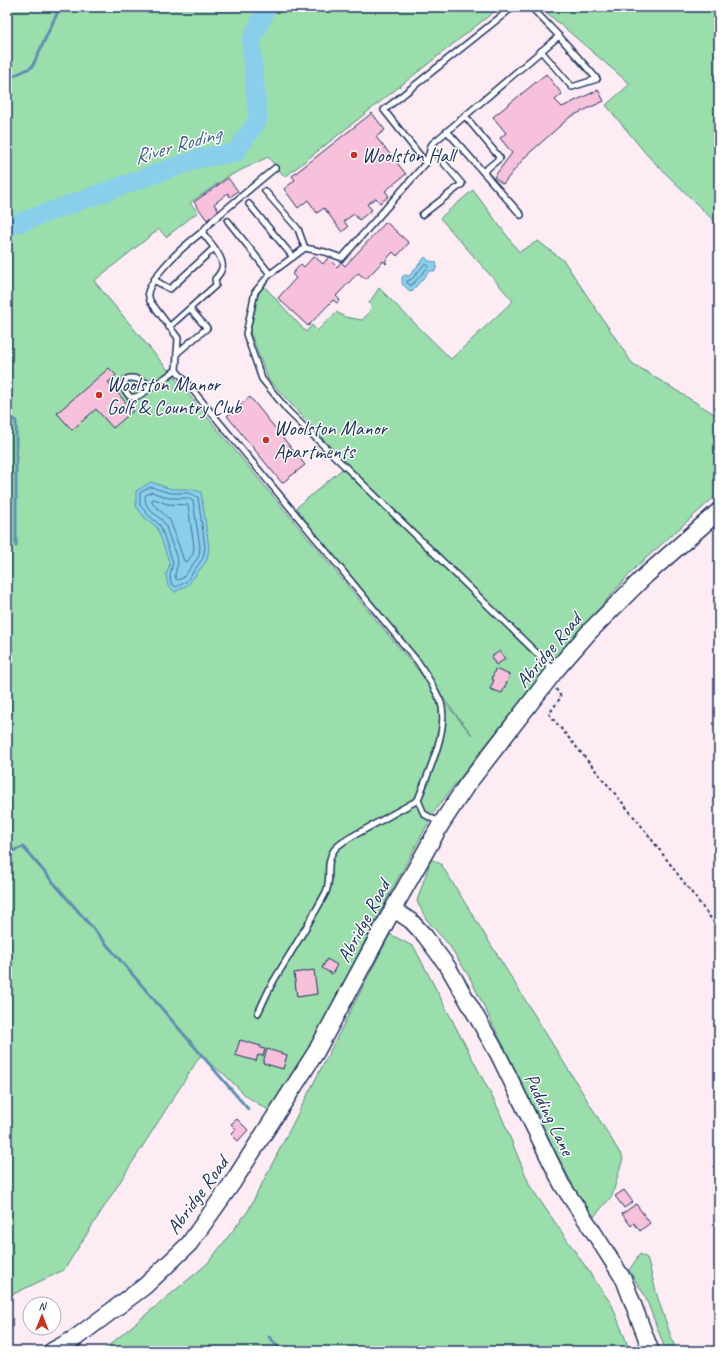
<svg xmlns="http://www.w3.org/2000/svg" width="726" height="1358" viewBox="0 0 726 1358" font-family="Caveat,sans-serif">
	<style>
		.green { fill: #9adeab; stroke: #5a8684 }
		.water { fill: #89cfeb; stroke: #5d8fb3 }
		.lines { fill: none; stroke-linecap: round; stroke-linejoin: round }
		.shore { stroke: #476f96; stroke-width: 1 }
		.stream { stroke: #5d8fb3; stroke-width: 3 }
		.river { stroke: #89cfeb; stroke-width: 19 }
		.building { fill: #f7c1dc; stroke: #1b2f5e }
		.lane-casing { stroke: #1b2f5e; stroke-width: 8 }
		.secondary-casing { stroke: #1b2f5e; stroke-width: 18 }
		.primary-casing { stroke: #1b2f5e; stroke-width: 19 }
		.path { stroke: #1b2f5e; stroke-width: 2; stroke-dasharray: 3 3; stroke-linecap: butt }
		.lane { stroke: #fff; stroke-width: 5 }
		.secondary { stroke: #fff; stroke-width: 15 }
		.primary { stroke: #fff; stroke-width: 16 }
		.poi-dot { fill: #c8321e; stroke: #fff; stroke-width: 1.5 }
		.labels { text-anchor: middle; stroke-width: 3; stroke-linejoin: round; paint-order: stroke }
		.poi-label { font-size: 20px; fill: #1b2f5e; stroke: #fff; text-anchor: start }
		.street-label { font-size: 20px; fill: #1b2f5e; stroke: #fff }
		.water-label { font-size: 21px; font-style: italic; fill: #3c5f88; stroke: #fff }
	</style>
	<rect width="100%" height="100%" fill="#fdecf4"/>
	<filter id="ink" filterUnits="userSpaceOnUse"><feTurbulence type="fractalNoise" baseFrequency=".025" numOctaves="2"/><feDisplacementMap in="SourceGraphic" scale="8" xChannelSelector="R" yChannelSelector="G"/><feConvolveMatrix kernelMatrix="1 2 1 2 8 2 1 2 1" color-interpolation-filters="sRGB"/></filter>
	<g filter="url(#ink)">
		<g class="green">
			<path d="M 7,7 L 500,7 L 285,177 L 268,157 L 227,177 L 190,203 L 198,212 L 166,237 L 159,229 L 94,281 L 472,735 L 296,508 L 347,465 L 268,379 L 250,332 L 258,295 L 264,286 L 306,332 L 312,325 L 317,331 L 336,312 L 345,317 L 362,320 L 367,315 L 372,307 L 369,303 L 379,288 L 451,359 L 513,301 L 440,218 L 473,190 L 519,252 L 538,241 L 564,261 L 632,363 L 719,417 L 719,493 L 636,567 L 545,669 L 436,809 L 381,910 L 311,1047 L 273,1113 L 246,1096 L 225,1075 L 200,1056 L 64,1270 L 7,1297 Z"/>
			<path d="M 540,7 L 719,7 L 719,226 L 647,155 L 606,105 L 630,84 Z"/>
			<path d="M 431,859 L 441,864 L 623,1158 L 612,1196 L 591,1220 L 554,1149 L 470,978 L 449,945 L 426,919 L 417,901 Z"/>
			<path d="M 390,934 L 414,947 L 498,1108 L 530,1186 L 612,1305 L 630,1351 L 102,1351 L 207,1264 L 248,1211 Z"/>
			<path d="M 640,1254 L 647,1258 L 659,1302 L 676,1351 L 666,1351 L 645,1296 L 629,1270 Z"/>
		</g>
		<g class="water">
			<path d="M 425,257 L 429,261 L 436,262 L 437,266 L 435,271 L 430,271 L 411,292 L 402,284 L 402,277 L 405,275 L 409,276 Z"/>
			<path d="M 151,482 L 171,489 L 189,489 L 201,492 L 209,547 L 207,560 L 188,585 L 175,592 L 168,586 L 166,574 L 170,564 L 157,527 L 145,518 L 136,506 L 136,491 Z"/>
		</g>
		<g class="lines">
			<g class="shore">
				<path d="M 425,264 L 428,265 L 428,267 L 412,285 L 410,285 L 407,283 L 407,281 L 412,279 Z"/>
				<path d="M 151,487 L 170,493 L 189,493 L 198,497 L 205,547 L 203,558 L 186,582 L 176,587 L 171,583 L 170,575 L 173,562 L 160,525 L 148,515 L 140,505 L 140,493 Z"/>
				<path d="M 152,492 L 169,498 L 188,498 L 193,501 L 200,547 L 199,556 L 183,578 L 178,580 L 176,579 L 175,575 L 178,562 L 165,524 C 158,513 144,512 145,496 Z"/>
				<path d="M 154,499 L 167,504 L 188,505 L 194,547 L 193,554 L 187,562 L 184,561 L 170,520 L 152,503 L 152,500 Z"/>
			</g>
			<g class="stream">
				<path d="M 7,79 L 32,67 L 60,7"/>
				<path d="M 7,413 L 16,421 L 16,546"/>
				<path d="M 7,853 L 23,847 L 248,1109"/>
				<path d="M 269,1337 L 282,1351"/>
			</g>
			<path class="river" d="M 7,227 L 200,158 L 235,153 L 258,120 L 251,41 L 267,7"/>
		</g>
		<g class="building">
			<path d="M 546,74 L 562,94 L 555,100 L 562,107 L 598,90 L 604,101 L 570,117 L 525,157 L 503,184 L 494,177 L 512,153 L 500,138 L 506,133 L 493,117 Z"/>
			<path d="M 372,113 L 385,130 L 376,137 L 406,174 L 385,191 L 389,196 L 380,203 L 376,198 L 367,204 L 372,210 L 359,220 L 354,214 L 344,221 L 348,227 L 342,232 L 324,208 L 317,213 L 308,200 L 298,208 L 284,189 L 295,180 L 292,176 Z"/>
			<path d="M 228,178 L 238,191 L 230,197 L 228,193 L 214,204 L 219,211 L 207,220 L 194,202 Z"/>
			<path d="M 386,222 L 409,243 L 397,256 L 393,252 L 385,261 L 387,263 L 386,264 L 383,261 L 366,279 L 358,273 L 336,296 L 340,300 L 337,303 L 333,300 L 308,326 L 278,298 L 296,278 L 292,274 L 301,264 L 304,267 L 314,256 L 323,264 L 328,258 L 337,267 L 341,262 L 345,266 Z"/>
			<path d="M 109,368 L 116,375 L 108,382 L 133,411 L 113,428 L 96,409 L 72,430 L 57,413 Z"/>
			<path d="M 250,397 L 305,465 L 282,483 L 227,416 Z"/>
			<path d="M 500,651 L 505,659 L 496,665 L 491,657 Z"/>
			<path d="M 495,669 L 510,675 L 502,693 L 490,689 L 494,680 L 492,679 Z"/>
			<path d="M 327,959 L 337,965 L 332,974 L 322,968 Z"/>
			<path d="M 314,970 L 317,994 L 297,997 L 294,973 Z"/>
			<path d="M 240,1040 L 261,1046 L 260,1048 L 265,1049 L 263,1056 L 258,1055 L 256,1061 L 235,1055 Z"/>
			<path d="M 267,1049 L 287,1055 L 283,1069 L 263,1063 Z"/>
			<path d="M 237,1119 L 248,1130 L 238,1141 L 231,1134 L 236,1129 L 231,1124 Z"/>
			<path d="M 624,1190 L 633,1202 L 624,1208 L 615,1196 Z"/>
			<path d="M 636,1204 L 650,1223 L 640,1231 L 634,1223 L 631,1226 L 622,1214 Z"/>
		</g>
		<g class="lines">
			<g class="lane-casing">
				<g id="lane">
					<path d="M 531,7 L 559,36 L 597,79 L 572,87 L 541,51"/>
					<path d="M 465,116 L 500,158 L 483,172"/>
					<path d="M 447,131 L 521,215"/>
					<path d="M 426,163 L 384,110 L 513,7"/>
					<path d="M 265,191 L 298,229 L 305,248"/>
					<path d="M 249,204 L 293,257"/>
					<path d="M 422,215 L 462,184 L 430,147"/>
					<path d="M 228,221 L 270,274"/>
					<path d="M 202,232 L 213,220 L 275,168"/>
					<path d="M 154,280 L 170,289 L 214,248"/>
					<path d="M 169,327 L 216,285 L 215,279 C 218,276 221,272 222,268 C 225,258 208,240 202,232 C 184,246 156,270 148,292 L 150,301 L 178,338 L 176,370 L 418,662 C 426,674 434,687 440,700 C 451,727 427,774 418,800 C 400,810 382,820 364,830 C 355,835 341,841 334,850 C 324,865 333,880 325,894 C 310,922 293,949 276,977 C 269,988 264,1001 258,1013"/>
					<path d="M 177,353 L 207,328 L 190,309"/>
					<path d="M 152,386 C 146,383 125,370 124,385 C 123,388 125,391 127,393 C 129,397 131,398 135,397 C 142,396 168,375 176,370"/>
					<path d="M 553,669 L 288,411 L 262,379 L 246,334 L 255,292 L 270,274 L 305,248 L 325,252 L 342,258 L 426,163 L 432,144 L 559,36"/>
					<path d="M 418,800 L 424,814 L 440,823"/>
				</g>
			</g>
			<g class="secondary-casing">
				<path id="secondary" d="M 393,909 L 411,921 L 425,936 L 448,967 L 498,1054 L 562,1185 L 591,1228 L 624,1280 L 651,1351"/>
			</g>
			<g class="primary-casing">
				<path id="primary" d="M 52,1351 L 74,1339 L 145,1286 L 189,1244 L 233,1182 L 316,1052 L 393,909 L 441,824 L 466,786 L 555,671 L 590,631 L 645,576 L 719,511"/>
			</g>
			<path class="path" d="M 556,689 L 561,697 L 549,714 L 640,824 L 719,929"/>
			<use href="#lane" class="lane"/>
			<use href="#secondary" class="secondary"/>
			<use href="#primary" class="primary"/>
		</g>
	</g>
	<g class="poi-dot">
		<circle cx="354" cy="155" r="4"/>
		<circle cx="99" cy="395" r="4"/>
		<circle cx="266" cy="440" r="4"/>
	</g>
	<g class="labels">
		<g class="poi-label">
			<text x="362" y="162">Woolston Hall</text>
			<text x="107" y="391">Woolston Manor<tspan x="107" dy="23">Golf &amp; Country Club</tspan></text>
			<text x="274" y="435">Woolston Manor<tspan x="274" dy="23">Apartments</tspan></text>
		</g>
		<g class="street-label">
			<text transform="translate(548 650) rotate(-50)" y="7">Abridge Road</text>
			<text transform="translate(363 921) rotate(-62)" y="7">Abridge Road</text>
			<text transform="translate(550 1114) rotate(64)" y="7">Pudding Lane</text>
			<text transform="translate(197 1195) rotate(-54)" y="7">Abridge Road</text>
		</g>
		<g class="water-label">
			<text transform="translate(177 145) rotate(-16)" y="7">River Roding</text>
		</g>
	</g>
	<rect width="726" height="1358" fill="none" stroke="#fff" stroke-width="24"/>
	<rect x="12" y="12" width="702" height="1334" fill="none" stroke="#1b2f5e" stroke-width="1.5" filter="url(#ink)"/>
	<g transform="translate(42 1316)"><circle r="19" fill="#ffffff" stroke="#a4acbf"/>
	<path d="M0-3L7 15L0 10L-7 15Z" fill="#c8321e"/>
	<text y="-6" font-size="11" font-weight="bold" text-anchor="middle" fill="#1b2f5e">N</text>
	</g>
</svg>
